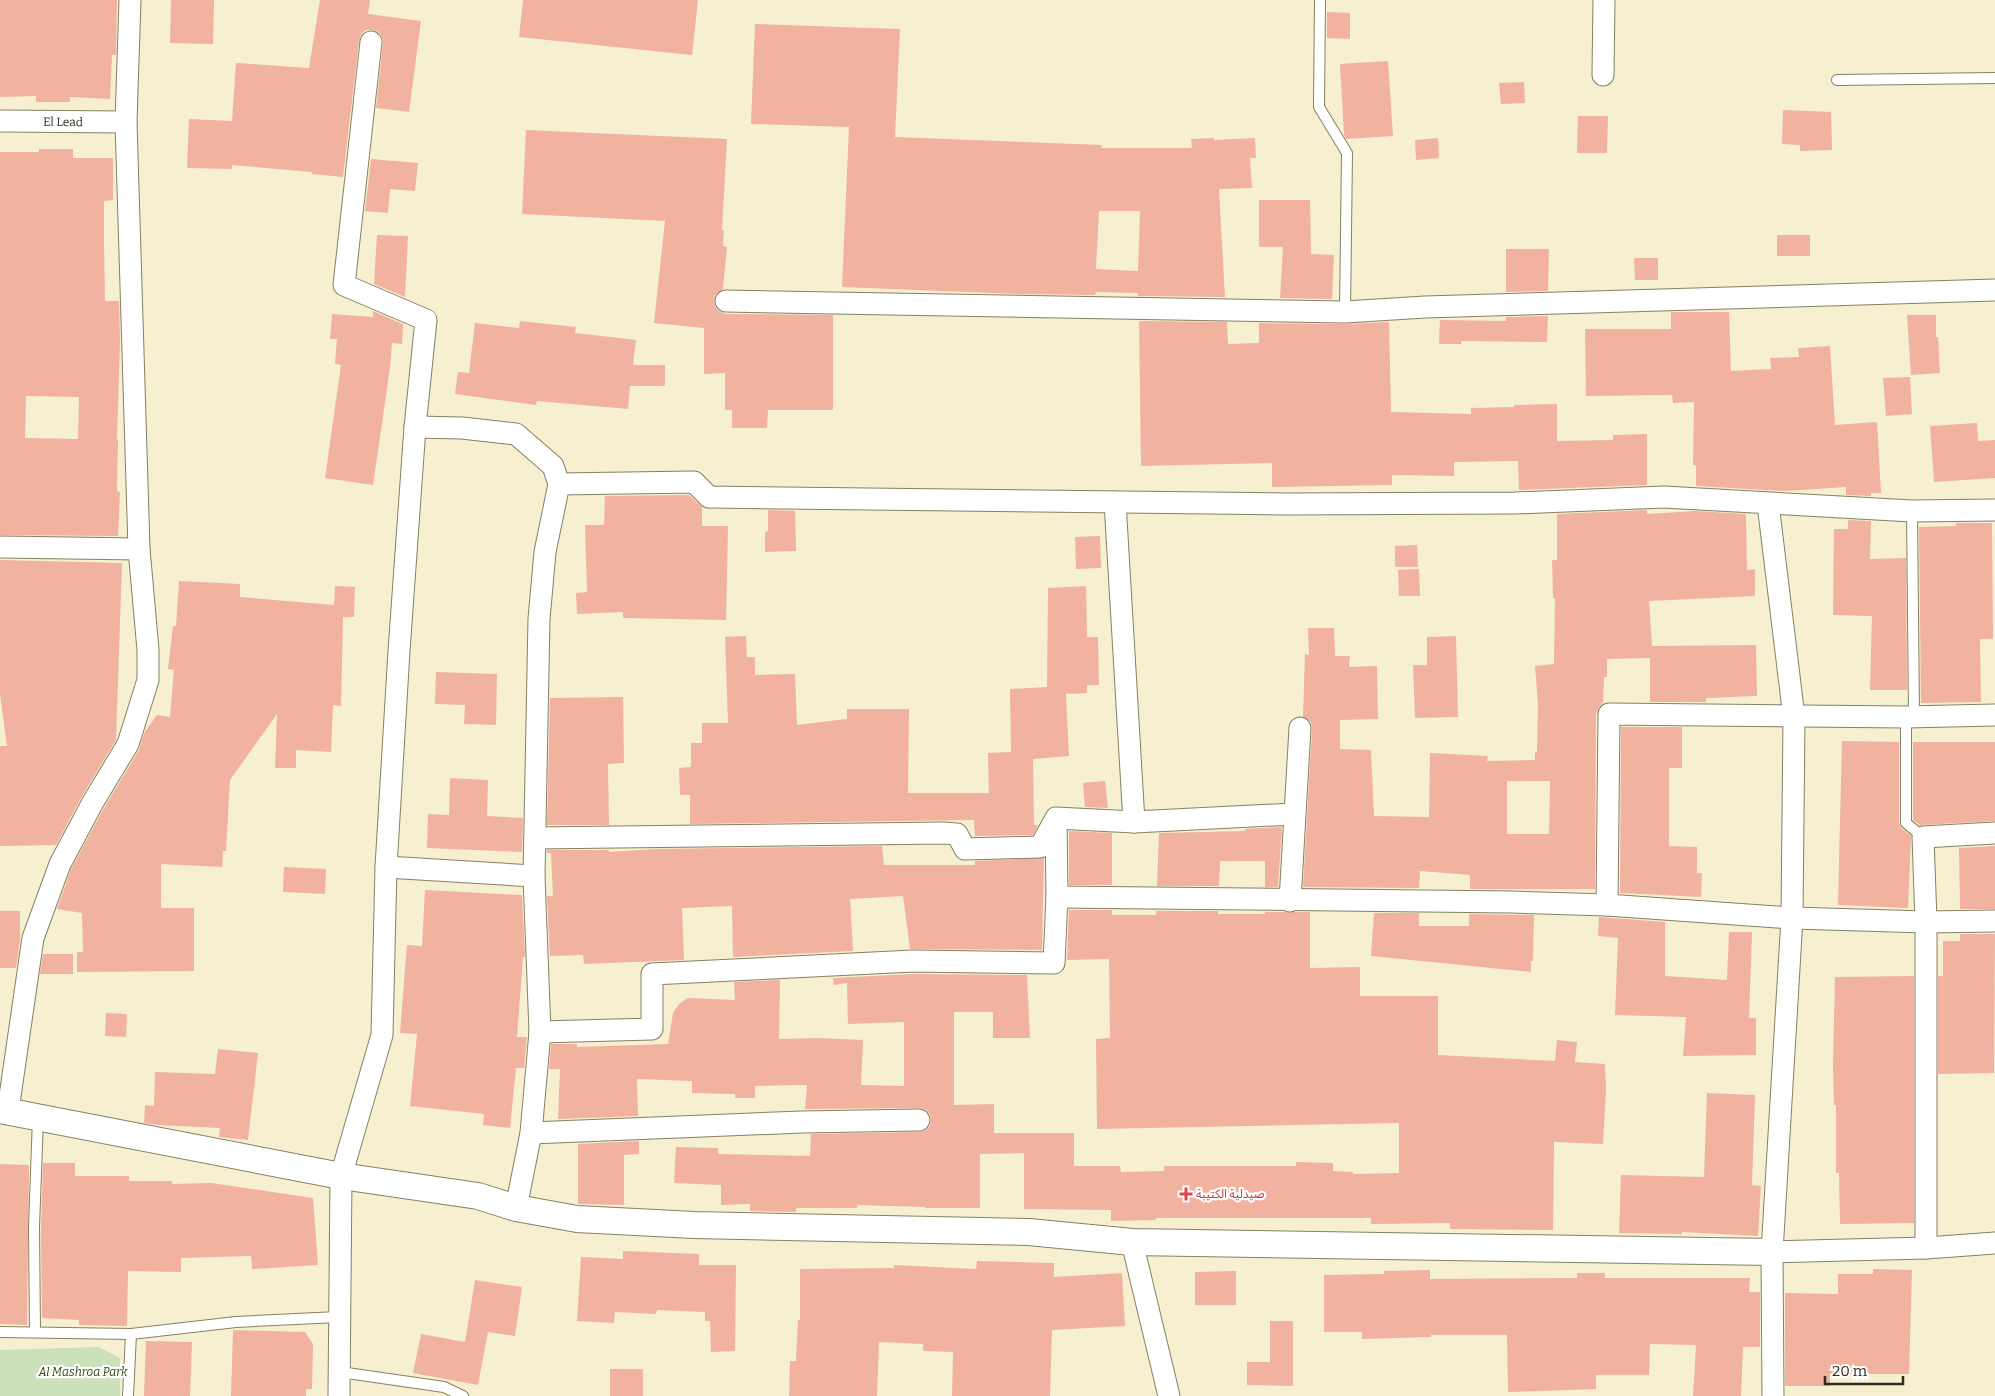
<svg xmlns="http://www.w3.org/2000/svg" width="1995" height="1396" viewBox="0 0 1995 1396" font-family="Bitter,'Noto Sans Arabic',serif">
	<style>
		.green { fill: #cbe0bb }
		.building { fill: #f1b39f; fill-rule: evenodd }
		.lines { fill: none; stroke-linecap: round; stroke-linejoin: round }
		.service-casing { stroke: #868064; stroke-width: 12 }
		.minor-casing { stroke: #868064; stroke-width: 23 }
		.tertiary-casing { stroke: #868064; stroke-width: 28 }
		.service { stroke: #fff; stroke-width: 10 }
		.minor { stroke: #fff; stroke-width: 21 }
		.tertiary { stroke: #fff; stroke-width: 26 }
		.health-dot { fill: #e0444e; stroke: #fff; stroke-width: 2 }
		.labels { text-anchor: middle; stroke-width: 4.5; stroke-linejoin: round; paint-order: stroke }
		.street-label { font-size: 12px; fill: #2e2b1f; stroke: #fff }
		.health-label { font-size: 12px; fill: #be3a42; stroke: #fff; text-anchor: start }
		.park-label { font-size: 12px; font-style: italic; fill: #2e4810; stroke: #fff }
	</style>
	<rect width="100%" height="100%" fill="#f6efd0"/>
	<path class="green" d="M 99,1347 L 120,1358 L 120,1396 L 0,1396 L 0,1350 Z"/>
	<g class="building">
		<path d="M 0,0 L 117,0 L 116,55 L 112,55 L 110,99 L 70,97 L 70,102 L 36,102 L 36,96 L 0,97 Z"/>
		<path d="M 171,0 L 214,0 L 213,44 L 170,43 Z"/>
		<path d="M 320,0 L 370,0 L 368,14 L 421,21 L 409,112 L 376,108 L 383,43 L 382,37 L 379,32 L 373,30 L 366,30 L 361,34 L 359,41 L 343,177 L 312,174 L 312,172 L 232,165 L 232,169 L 187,168 L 189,119 L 232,121 L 236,63 L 309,68 Z"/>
		<path d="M 523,0 L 698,0 L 692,55 L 519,37 Z"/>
		<path d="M 1327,12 L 1350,13 L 1350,39 L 1327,38 Z"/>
		<path d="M 755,24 L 900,29 L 895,137 L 1102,145 L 1101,148 L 1192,148 L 1191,139 L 1214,138 L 1214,140 L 1255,138 L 1256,158 L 1250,158 L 1252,188 L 1219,189 L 1225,297 L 1138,296 L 1138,293 L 1096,292 L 1095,295 L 1018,294 L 842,287 L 849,127 L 751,124 ZM 1099,211 L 1140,211 L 1138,271 L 1096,269 Z"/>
		<path d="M 1388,61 L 1393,136 L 1346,139 L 1344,134 L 1340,64 Z"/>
		<path d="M 1524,82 L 1525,103 L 1501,104 L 1499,83 Z"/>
		<path d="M 1783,110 L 1831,112 L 1832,150 L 1800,151 L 1800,145 L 1782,144 Z"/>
		<path d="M 1578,116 L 1608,116 L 1607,153 L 1577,153 Z"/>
		<path d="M 526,130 L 727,139 L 722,230 L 724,230 L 723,246 L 727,247 L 723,289 L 715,295 L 714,300 L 715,307 L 719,311 L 726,314 L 833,315 L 833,410 L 768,410 L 767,428 L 732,428 L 732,410 L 725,410 L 725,373 L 704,374 L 704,328 L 654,323 L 665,221 L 522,214 Z"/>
		<path d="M 1438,138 L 1439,158 L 1416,160 L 1415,140 Z"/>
		<path d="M 39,149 L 73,149 L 73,158 L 113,158 L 113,200 L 104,201 L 104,242 L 105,301 L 119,301 L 120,341 L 117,440 L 118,440 L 117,491 L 120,492 L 118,536 L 0,535 L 0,152 L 39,152 ZM 26,396 L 79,397 L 78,439 L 25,438 Z"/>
		<path d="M 371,159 L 418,163 L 415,191 L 390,189 L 388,213 L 365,211 Z"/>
		<path d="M 1259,200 L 1310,200 L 1311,254 L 1334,255 L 1332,299 L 1280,298 L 1283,247 L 1259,247 Z"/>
		<path d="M 377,235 L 408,236 L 405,297 L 374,284 Z"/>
		<rect x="1777" y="235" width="33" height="21"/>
		<path d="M 1506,249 L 1549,249 L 1548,291 L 1506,292 Z"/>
		<path d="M 1634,258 L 1658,258 L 1658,280 L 1635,280 Z"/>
		<path d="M 373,311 L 403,324 L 402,344 L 392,343 L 390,368 L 373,485 L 325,478 L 341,365 L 335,364 L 337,339 L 330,339 L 332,314 L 373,317 Z"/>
		<path d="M 1671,312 L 1729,312 L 1731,371 L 1771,369 L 1770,358 L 1799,357 L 1798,348 L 1830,346 L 1835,425 L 1877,422 L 1881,493 L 1871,493 L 1871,496 L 1846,495 L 1846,487 L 1785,491 L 1696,486 L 1696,465 L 1693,465 L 1694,402 L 1673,403 L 1672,395 L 1586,396 L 1585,329 L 1671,329 Z"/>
		<path d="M 1907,315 L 1936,315 L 1936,337 L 1938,337 L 1940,373 L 1911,375 Z"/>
		<path d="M 1548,316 L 1547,342 L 1461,341 L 1461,344 L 1439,344 L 1440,320 L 1506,321 L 1506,317 Z"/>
		<path d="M 520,321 L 576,327 L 575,333 L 636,340 L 633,365 L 665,365 L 665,386 L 630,386 L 628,409 L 537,401 L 536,405 L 455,394 L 458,372 L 469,373 L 475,323 L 519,328 Z"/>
		<path d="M 1139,321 L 1227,322 L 1228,344 L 1259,343 L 1259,323 L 1345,324 L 1389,322 L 1391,412 L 1471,414 L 1471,408 L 1514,407 L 1514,405 L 1557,404 L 1557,441 L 1613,440 L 1613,435 L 1647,434 L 1647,485 L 1519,490 L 1518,461 L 1454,462 L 1454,476 L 1392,475 L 1392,485 L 1272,487 L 1272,463 L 1141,466 Z"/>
		<path d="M 1910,377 L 1912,414 L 1886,416 L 1883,378 Z"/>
		<path d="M 1977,423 L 1978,441 L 1995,440 L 1995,478 L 1934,482 L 1930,426 Z"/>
		<path d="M 689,495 L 702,507 L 702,526 L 728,526 L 726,620 L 623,618 L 623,612 L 577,614 L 576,593 L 587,592 L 585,525 L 604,525 L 605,496 Z"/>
		<path d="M 768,510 L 795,511 L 796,551 L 765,552 L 765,532 L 768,531 Z"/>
		<path d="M 1647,510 L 1647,514 L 1696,511 L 1746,514 L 1747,570 L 1755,569 L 1755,596 L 1649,601 L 1652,646 L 1756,645 L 1757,696 L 1706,698 L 1706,702 L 1650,702 L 1650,658 L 1607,659 L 1607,677 L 1604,677 L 1603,703 L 1599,707 L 1596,714 L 1595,889 L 1470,889 L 1470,875 L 1420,871 L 1419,888 L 1303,887 L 1312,729 L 1311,722 L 1303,716 L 1305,654 L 1309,655 L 1308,628 L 1334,628 L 1335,656 L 1350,656 L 1349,667 L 1377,666 L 1378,719 L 1340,720 L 1340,749 L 1371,750 L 1374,816 L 1429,817 L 1430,753 L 1488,756 L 1487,761 L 1535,760 L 1535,753 L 1537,752 L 1538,704 L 1535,666 L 1554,664 L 1555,598 L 1553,598 L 1552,560 L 1557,560 L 1557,514 ZM 1507,781 L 1550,781 L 1549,834 L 1507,834 Z"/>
		<path d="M 1848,520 L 1871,521 L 1870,559 L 1906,558 L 1907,690 L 1870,690 L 1872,616 L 1833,615 L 1834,529 L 1848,529 Z"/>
		<path d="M 1956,523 L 1992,523 L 1993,639 L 1980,639 L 1981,702 L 1921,703 L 1919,527 L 1956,526 Z"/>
		<path d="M 1100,536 L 1101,568 L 1076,569 L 1075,537 Z"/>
		<path d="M 1417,545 L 1418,567 L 1395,567 L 1395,546 Z"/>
		<path d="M 0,560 L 122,563 L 116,740 L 82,796 L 56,845 L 0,846 L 0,746 L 7,746 L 0,694 Z"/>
		<path d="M 1419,569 L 1420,596 L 1399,596 L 1398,570 Z"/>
		<path d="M 179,581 L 240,584 L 240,597 L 334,605 L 335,586 L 355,587 L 354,617 L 343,617 L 341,706 L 333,705 L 331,752 L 296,750 L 296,768 L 275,768 L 277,714 L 230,780 L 226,851 L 223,851 L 222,867 L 161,864 L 161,908 L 194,908 L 194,971 L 77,972 L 77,952 L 83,952 L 82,913 L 57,909 L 71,869 L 104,808 L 139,750 L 144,733 L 157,715 L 170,717 L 174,670 L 168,669 L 173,626 L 176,626 Z"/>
		<path d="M 1086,586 L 1087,637 L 1098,637 L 1099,685 L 1087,685 L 1087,693 L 1066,694 L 1069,756 L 1033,759 L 1034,825 L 1038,825 L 1033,835 L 975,836 L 974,820 L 690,824 L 690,795 L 680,795 L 679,768 L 691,767 L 691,743 L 702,743 L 702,723 L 728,723 L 725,637 L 746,636 L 747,657 L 755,657 L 755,675 L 795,674 L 797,725 L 847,719 L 847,709 L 909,709 L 908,793 L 989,793 L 988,753 L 1011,752 L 1010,689 L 1047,687 L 1048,588 Z"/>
		<path d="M 1456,636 L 1458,717 L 1415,718 L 1413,665 L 1427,665 L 1427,637 Z"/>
		<path d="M 436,672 L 497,674 L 496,725 L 464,724 L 465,705 L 435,704 Z"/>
		<path d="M 623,697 L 624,763 L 608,764 L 609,825 L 547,825 L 550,698 Z"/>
		<path d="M 1621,727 L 1682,727 L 1682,768 L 1669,768 L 1669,846 L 1697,847 L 1697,873 L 1702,873 L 1701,897 L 1620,893 Z"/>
		<path d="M 1842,741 L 1899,742 L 1899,823 L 1901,828 L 1911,836 L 1908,908 L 1838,905 Z"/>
		<path d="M 1913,742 L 1995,742 L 1995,821 L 1920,825 L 1913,820 Z"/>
		<path d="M 450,778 L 488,780 L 487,816 L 523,818 L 522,852 L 427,848 L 428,814 L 449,815 Z"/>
		<path d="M 1105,781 L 1108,808 L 1085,807 L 1083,783 Z"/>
		<path d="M 1282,827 L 1278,887 L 1265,887 L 1265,861 L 1220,861 L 1219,886 L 1157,886 L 1159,833 L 1245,831 L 1245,829 Z"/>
		<path d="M 1069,831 L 1112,833 L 1112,885 L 1069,885 Z"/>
		<path d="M 882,846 L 884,865 L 975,865 L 975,861 L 1044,858 L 1042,950 L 910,949 L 903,896 L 850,899 L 853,951 L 733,957 L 732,906 L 682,908 L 684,960 L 584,964 L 583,955 L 550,956 L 547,896 L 553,896 L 551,853 L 547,853 L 547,850 L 609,850 L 609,852 L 655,849 Z"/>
		<path d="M 1995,846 L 1995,909 L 1960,909 L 1959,848 Z"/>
		<path d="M 284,867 L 326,869 L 325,894 L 283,892 Z"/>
		<path d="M 425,890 L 522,895 L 525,957 L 523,957 L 517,1037 L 527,1037 L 524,1068 L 516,1068 L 510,1128 L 483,1125 L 484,1114 L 410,1106 L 417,1034 L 400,1033 L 407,945 L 422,946 Z"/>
		<path d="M 1069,910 L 1112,910 L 1112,915 L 1156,915 L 1156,911 L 1218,911 L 1218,914 L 1265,914 L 1265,912 L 1310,912 L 1310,968 L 1360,967 L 1360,996 L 1438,996 L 1438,1055 L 1555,1061 L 1557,1040 L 1577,1042 L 1575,1062 L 1605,1064 L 1606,1089 L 1603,1144 L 1554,1142 L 1553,1230 L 1450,1229 L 1450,1223 L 1371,1224 L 1371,1218 L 1156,1218 L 1156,1220 L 1111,1221 L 1111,1210 L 1024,1209 L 1024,1153 L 980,1154 L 980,1208 L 925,1208 L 925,1207 L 858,1205 L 857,1208 L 796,1208 L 796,1212 L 750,1211 L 750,1204 L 721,1205 L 721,1185 L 674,1183 L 676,1147 L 718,1148 L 718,1154 L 810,1156 L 811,1134 L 919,1132 L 926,1130 L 930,1126 L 931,1119 L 930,1114 L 925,1109 L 919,1108 L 805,1109 L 807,1085 L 755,1086 L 755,1098 L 735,1098 L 735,1094 L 692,1093 L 692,1081 L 637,1079 L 638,1116 L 558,1119 L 560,1069 L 549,1069 L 551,1044 L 577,1044 L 577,1047 L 668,1044 L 673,1013 L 679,1004 L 688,998 L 735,1000 L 734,982 L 780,980 L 779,1039 L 817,1038 L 863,1040 L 861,1085 L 904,1086 L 904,1022 L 848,1024 L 847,983 L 834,985 L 833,978 L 913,974 L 1027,975 L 1030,1038 L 993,1038 L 993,1012 L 954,1012 L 954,1105 L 994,1104 L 994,1133 L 1074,1133 L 1074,1166 L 1120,1166 L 1121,1172 L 1164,1171 L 1164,1166 L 1296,1166 L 1296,1162 L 1333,1163 L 1333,1171 L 1353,1172 L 1353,1174 L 1399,1173 L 1399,1123 L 1097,1129 L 1096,1039 L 1110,1038 L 1109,959 L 1067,960 Z"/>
		<path d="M 0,911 L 20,911 L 20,940 L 16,968 L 0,968 Z"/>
		<path d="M 1374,913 L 1419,913 L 1419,926 L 1469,926 L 1469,914 L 1534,915 L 1533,961 L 1531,961 L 1531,972 L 1371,956 Z"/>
		<path d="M 1599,917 L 1665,922 L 1665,976 L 1727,980 L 1729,932 L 1752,932 L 1749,1018 L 1756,1018 L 1756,1055 L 1683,1056 L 1686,1017 L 1615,1015 L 1618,938 L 1598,936 Z"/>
		<path d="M 1960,934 L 1995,934 L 1994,1073 L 1938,1074 L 1938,976 L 1943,976 L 1943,941 L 1960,941 Z"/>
		<path d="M 43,954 L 73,954 L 73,974 L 40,974 Z"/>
		<path d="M 1914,976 L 1914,1223 L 1840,1224 L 1839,1173 L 1836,1173 L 1836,1105 L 1834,1105 L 1833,1065 L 1835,977 Z"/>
		<path d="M 106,1013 L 127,1014 L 126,1037 L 105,1036 Z"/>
		<path d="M 218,1049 L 258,1053 L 248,1140 L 219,1137 L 220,1128 L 158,1125 L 144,1123 L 145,1105 L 154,1106 L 155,1072 L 215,1074 Z"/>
		<path d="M 1707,1093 L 1755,1095 L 1752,1185 L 1761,1186 L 1758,1236 L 1682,1232 L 1682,1234 L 1619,1233 L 1621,1175 L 1704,1177 Z"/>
		<path d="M 639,1141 L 639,1154 L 624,1155 L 624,1205 L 578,1204 L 578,1144 Z"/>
		<path d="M 43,1163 L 75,1163 L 75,1176 L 129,1176 L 129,1181 L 172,1181 L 172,1184 L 211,1183 L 313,1198 L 318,1265 L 252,1269 L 251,1256 L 181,1258 L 181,1272 L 128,1271 L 127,1326 L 79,1325 L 79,1320 L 42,1318 L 41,1227 Z"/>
		<path d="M 0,1164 L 29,1165 L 27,1325 L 0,1324 Z"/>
		<path d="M 623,1251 L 699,1254 L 699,1265 L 736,1265 L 735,1351 L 711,1352 L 710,1321 L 705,1321 L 705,1312 L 657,1310 L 656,1314 L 615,1312 L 614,1323 L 577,1321 L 581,1257 L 623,1259 Z"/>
		<path d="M 977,1261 L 1054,1263 L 1054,1277 L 1122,1273 L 1125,1326 L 1052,1330 L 1050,1396 L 952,1396 L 953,1352 L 923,1351 L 923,1344 L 879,1342 L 877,1396 L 789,1396 L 790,1361 L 796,1361 L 798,1320 L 800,1320 L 800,1269 L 894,1268 L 894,1265 L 976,1269 Z"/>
		<path d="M 1873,1269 L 1912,1270 L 1909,1374 L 1830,1374 L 1830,1386 L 1785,1386 L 1785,1293 L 1838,1294 L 1838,1274 L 1873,1274 Z"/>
		<path d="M 1430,1270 L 1430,1279 L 1577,1278 L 1577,1273 L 1605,1273 L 1605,1278 L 1750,1278 L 1749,1292 L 1760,1292 L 1760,1347 L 1743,1347 L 1741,1396 L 1693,1396 L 1696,1345 L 1650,1344 L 1649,1375 L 1596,1375 L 1596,1389 L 1508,1392 L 1507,1335 L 1431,1335 L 1431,1337 L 1362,1339 L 1362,1332 L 1324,1332 L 1324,1275 L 1384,1274 L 1384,1271 Z"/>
		<path d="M 1236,1271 L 1236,1305 L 1195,1305 L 1195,1272 Z"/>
		<path d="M 475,1280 L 522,1287 L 515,1336 L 488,1332 L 478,1385 L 413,1373 L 421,1334 L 465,1342 Z"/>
		<path d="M 1270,1321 L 1293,1321 L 1293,1386 L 1247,1385 L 1247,1362 L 1270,1362 Z"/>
		<path d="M 233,1330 L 305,1332 L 313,1344 L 312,1389 L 306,1389 L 306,1396 L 231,1396 Z"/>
		<path d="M 146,1341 L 192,1342 L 190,1396 L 144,1396 Z"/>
		<rect x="610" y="1369" width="33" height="27"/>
	</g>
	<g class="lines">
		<g class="service-casing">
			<g id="service">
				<path d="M 1320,0 L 1319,107 L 1347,153 L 1345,312"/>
				<path d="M 1837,80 L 1995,78"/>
				<path d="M 1912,511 L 1914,716"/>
				<path d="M 1906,717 L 1906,823 L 1923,837"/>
				<path d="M 0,1332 L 131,1334 L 236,1322 L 338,1317"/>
				<path d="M 35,1332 L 34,1227 L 38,1118"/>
				<path d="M 340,1372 L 444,1387 L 463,1396"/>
				<path d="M 128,1396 L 131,1334"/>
			</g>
		</g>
		<g class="minor-casing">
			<g id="minor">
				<path d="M 1603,75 L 1604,0"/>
				<path d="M 0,121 L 126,122"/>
				<path d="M 726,301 L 1345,312 L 1425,307 L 1995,290"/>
				<path d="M 415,427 L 462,428 L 516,434 L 553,466 L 559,484 L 545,552 L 539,619 L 534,876 L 540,1032 L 531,1133 L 516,1208"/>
				<path d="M 559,484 L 694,482 L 709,497 L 1286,504 L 1515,503 L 1664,497 L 1912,511 L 1995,510"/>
				<path d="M 1115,502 L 1134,822"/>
				<path d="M 1768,504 L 1794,717 L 1792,918 L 1772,1252 L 1773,1396"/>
				<path d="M 0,547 L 139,549"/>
				<path d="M 535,838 L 943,833 L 957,834 L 965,849 L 1040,847 L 1056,818 L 1134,822 L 1294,814"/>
				<path d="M 386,867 L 534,876"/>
				<path d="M 1057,897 L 1512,902 L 1607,905 L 1792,918 L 1926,922 L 1995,921"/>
				<path d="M 1290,901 L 1300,728"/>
				<path d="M 1607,905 L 1609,714 L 1906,717 L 1995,715"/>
				<path d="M 540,1032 L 652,1029 L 652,974 L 913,961 L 1054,963 L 1057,897 L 1056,820"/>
				<path d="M 8,1110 L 33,938 L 60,864 L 93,802 L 128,744 L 148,680 L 148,650 L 139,549 L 126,122 L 130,0"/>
				<path d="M 531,1133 L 802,1122 L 919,1120"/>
				<path d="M 1132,1242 L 1169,1396"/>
				<path d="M 1926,1248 L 1926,922 L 1923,837 L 1995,833"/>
				<path d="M 1772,1252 L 1926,1248 L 1995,1243"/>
				<path d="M 339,1396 L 341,1176 L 382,1035 L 386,867 L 399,651 L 415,427 L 426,320 L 344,285 L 371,42"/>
			</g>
		</g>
		<g class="tertiary-casing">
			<path id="tertiary" d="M 0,1110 L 341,1176 L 478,1196 L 516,1208 L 577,1219 L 694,1225 L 1029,1232 L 1132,1242 L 1772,1252"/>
		</g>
		<use href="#service" class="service"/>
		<use href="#minor" class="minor"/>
		<use href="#tertiary" class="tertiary"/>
	</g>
	<path class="health-dot" d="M1183.5 1186.5h5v5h5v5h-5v5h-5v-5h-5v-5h5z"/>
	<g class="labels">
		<g class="street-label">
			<text transform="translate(63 122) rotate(1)" y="4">El Lead</text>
		</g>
		<g class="health-label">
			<text x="1196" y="1198">صيدلية الكتيبة</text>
		</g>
		<g class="park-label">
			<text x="83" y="1376">Al Mashroa Park</text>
		</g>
	</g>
	<path d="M1825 1376v8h78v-8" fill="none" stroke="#2e2b1f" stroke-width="2.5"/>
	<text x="1832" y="1376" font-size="15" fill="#2e2b1f" stroke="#ffffff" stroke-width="4" paint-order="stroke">20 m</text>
</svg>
